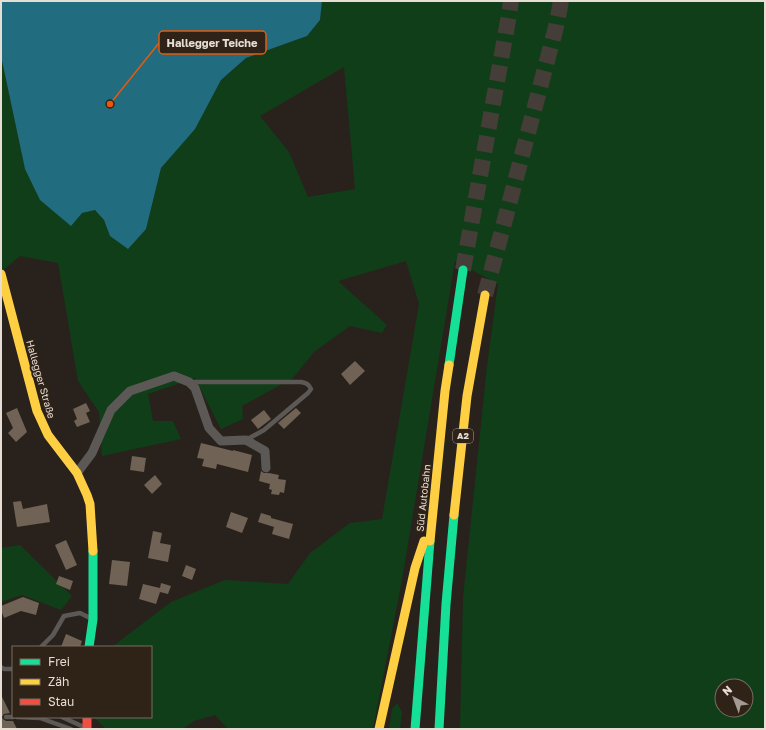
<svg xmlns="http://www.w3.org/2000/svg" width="766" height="730" viewBox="0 0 766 730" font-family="'Golos Text',sans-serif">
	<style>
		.green { fill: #103e19; fill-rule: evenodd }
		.water { fill: #226c80 }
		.building { fill: #706254 }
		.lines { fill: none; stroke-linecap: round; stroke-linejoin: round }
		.highway-tunnel { stroke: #453e38; stroke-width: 16; stroke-dasharray: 16 8; stroke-linecap: butt }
		.lane { stroke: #5b5855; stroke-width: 4.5 }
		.street { stroke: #5b5855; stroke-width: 9 }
		.fast { stroke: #16e098; stroke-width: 9 }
		.slow { stroke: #ffcf43; stroke-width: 9 }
		.jam { stroke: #f24e42; stroke-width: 9 }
		.labels { text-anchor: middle; stroke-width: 4; stroke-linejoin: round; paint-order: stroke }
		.shield { fill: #2f2216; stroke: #afa59c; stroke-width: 1 }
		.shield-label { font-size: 9px; font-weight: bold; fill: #e6ddd5 }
		.street-label { font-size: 10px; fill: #e6ddd5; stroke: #2f2216 }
		.leader { fill: none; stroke: #e8590c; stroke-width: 1.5 }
		.callout-dot { fill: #e8590c; stroke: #2f2216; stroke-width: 1.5 }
		.callout { fill: #2f2216; stroke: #e8590c; stroke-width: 1.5 }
		.callout-label { font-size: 11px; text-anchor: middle; font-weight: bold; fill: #e6ddd5 }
	</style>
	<rect width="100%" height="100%" fill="#29221c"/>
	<g class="green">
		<path d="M 322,1 L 765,1 L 765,729 L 460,729 L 463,598 L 487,366 L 498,284 L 455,261 L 402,580 L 373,729 L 228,729 L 215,715 L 194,721 L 183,729 L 106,729 L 94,717 L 151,717 L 151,647 L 112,647 L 171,602 L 225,580 L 288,584 L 310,553 L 350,523 L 382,519 L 419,304 L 406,261 L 338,281 L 387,325 L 382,333 L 350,326 L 314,352 L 293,378 L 242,406 L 243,419 L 221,429 L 195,378 L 148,394 L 153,421 L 173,421 L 181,439 L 102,456 L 99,412 L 78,381 L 58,263 L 20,256 L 1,272 L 1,56 L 25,169 L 82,213 L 95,210 L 104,220 L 110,236 L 146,229 L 161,168 L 195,128 L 221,80 L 246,58 L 307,36 L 320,20 ZM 344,67 L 355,189 L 308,197 L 289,152 L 260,116 ZM 722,686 L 746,686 L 746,710 L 722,710 Z"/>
		<path d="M 20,545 L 72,596 L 61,610 L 22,595 L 1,602 L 1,548 Z"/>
		<path d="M 397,703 L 402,712 L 400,729 L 389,729 L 392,709 Z"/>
	</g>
	<path class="water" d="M 1,1 L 322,1 L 320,20 L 307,36 L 246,58 L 221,80 L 195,129 L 161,168 L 146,229 L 128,249 L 110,236 L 104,220 L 95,210 L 82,213 L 71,226 L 40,200 L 25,169 L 1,56 Z"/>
	<g class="building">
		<path d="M 355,361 L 365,371 L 350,385 L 341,374 Z"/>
		<path d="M 86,403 L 90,411 L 86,413 L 90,422 L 77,427 L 74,421 L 77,419 L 73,409 Z"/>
		<path d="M 17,408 L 27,432 L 16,442 L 8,433 L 13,428 L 6,413 Z"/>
		<path d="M 296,408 L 301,413 L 284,429 L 278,423 Z"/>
		<path d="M 264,410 L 271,419 L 258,429 L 251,420 Z"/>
		<path d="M 201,443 L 233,451 L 233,450 L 252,455 L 248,472 L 217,464 L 216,469 L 202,466 L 204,459 L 197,458 Z"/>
		<path d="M 132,456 L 146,458 L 144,472 L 130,470 Z"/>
		<path d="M 261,471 L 264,473 L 269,473 L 279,475 L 278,479 L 286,480 L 284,493 L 280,492 L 279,495 L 271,494 L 272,490 L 269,489 L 270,484 L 259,481 Z"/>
		<path d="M 155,475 L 162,484 L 152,494 L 144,485 Z"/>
		<path d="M 21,501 L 23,509 L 47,504 L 50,522 L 17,527 L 13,502 Z"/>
		<path d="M 231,512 L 248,518 L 242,533 L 226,527 Z"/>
		<path d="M 261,513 L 271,516 L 271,518 L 293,524 L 289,539 L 272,534 L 274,527 L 258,522 Z"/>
		<path d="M 153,531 L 162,533 L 160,543 L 171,545 L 168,562 L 148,558 Z"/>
		<path d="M 66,540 L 77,565 L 66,570 L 55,545 Z"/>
		<path d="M 112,560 L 130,562 L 127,586 L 109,584 Z"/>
		<path d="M 186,565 L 196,569 L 192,580 L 182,576 Z"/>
		<path d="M 59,576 L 73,581 L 70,590 L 56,584 Z"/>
		<path d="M 161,583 L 171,586 L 168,594 L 160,592 L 156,604 L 139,599 L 143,584 L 160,588 Z"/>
		<path d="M 23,597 L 39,603 L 36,615 L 21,611 L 4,618 L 1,610 L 1,606 Z"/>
		<path d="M 66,634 L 82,641 L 80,647 L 61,647 Z"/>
		<path d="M 1,695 L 10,713 L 4,714 L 2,717 L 3,719 L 6,721 L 13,721 L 17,729 L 1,729 Z"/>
	</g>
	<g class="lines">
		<g class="highway-tunnel">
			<path d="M 463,270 L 509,15 L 511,1"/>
			<path d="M 485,295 L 556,27 L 561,1"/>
		</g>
		<g class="lane">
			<path d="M 190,382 L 301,382 C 306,383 309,384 311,389 L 308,393 L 264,430 L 246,440"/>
			<path d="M 41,647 L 53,635 L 64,616 L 80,613 L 92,619"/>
			<path d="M 1,667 L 4,669 L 13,669"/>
			<path d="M 6,717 L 13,717"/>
			<path d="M 17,717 L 40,718 L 71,729"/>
			<path d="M 62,717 L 86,728"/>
		</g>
		<path class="street" d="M 77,473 L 92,453 L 111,410 L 130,391 L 174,376 L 189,382 L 195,388 L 209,428 L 221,441 L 246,440 L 265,451 L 266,468"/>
		<g class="fast">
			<path d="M 449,365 L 463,270"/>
			<path d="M 89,647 L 93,619 L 93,551"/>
			<path d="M 415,729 L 430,541"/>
			<path d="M 439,729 L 446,604 L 454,515"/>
		</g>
		<g class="slow">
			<path d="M 1,274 L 37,411 L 48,435 L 77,473 L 87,495 L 90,504 L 93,551"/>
			<path d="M 454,515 L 467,396 L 485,295"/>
			<path d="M 430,541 L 445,391 L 449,365"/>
			<path d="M 379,729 L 415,568 L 424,541"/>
		</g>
		<path class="jam" d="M 87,717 L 87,729"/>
	</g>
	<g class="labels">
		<rect class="shield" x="453" y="429" width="20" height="14" rx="3"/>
		<g class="shield-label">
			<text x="463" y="439">A2</text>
		</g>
		<g class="street-label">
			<text transform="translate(41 379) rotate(74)" y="4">Hallegger Straße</text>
			<text transform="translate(423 498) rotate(-84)" y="4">Süd Autobahn</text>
		</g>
	</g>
	<path class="leader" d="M110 104L159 43"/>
	<circle class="callout-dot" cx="110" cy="104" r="4"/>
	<rect class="callout" x="159" y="31" width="107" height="23" rx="4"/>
	<g class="callout-label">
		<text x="212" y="47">Hallegger Teiche</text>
	</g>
	<rect width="766" height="730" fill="none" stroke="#e6ddd5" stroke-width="4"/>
	<rect x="12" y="646" width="140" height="72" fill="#2f2216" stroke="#786d62"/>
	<rect x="20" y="659" width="20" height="6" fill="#16e098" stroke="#786d62"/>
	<text x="48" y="666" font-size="12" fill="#e6ddd5">Frei</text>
	<rect x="20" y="679" width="20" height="6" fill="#ffcf43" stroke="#786d62"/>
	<text x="48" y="686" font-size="12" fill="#e6ddd5">Zäh</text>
	<rect x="20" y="699" width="20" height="6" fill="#f24e42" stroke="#786d62"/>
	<text x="48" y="706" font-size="12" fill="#e6ddd5">Stau</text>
	<g transform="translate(734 698) rotate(318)"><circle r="19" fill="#2f2216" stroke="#786d62"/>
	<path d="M0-3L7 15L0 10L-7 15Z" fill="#a49c94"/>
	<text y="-6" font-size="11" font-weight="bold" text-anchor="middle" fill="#e6ddd5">N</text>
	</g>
</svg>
